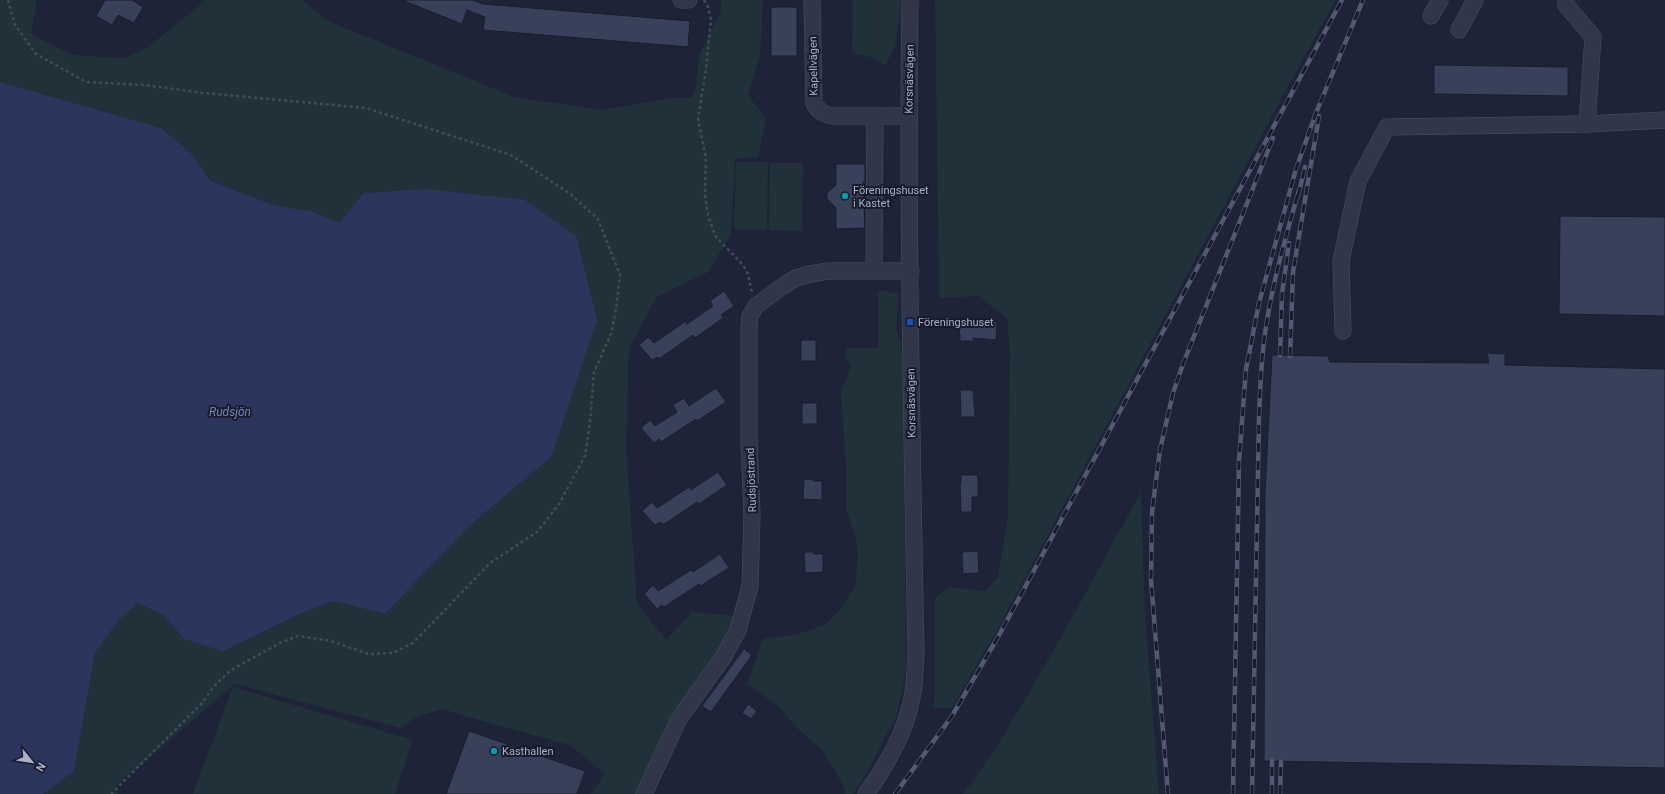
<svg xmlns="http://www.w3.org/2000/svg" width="1665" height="794" viewBox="0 0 1665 794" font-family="Roboto,sans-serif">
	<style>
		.green { fill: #203139 }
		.water { fill: #2c365d }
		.building { fill: #394059; stroke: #191d2f }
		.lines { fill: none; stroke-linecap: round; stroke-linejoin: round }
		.minor-casing { stroke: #4c5064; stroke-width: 17 }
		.path { stroke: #3d4e57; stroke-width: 2.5; stroke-dasharray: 3 3; stroke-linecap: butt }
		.minor { stroke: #313649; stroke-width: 16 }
		.rail-casing { stroke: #535970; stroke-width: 4.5 }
		.rail { stroke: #171b2d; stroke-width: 3; stroke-dasharray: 9; stroke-linecap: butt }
		.culture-dot { fill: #0f9aa8; stroke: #171b2d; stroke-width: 1.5 }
		.transit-dot { fill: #1a4fb4; stroke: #171b2d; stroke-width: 1.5 }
		.labels { text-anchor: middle; stroke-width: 4; stroke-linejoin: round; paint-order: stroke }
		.street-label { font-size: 11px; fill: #abb0c6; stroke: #171b2d }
		.poi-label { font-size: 11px; fill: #abb0c6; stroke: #171b2d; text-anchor: start }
		.water-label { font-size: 12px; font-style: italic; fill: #7885b6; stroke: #171b2d }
	</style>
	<rect width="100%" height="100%" fill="#1e2338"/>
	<g class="green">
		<path d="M 0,0 L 37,0 L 31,34 L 73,55 L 125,58 L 147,48 L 206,0 L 302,0 L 328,21 L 514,97 L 603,110 L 673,98 L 692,98 L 696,85 L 699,55 L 721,12 L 721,0 L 763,0 L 760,55 L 748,96 L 766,118 L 758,157 L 735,159 L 731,235 L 708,272 L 657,297 L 629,348 L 626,448 L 637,604 L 666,640 L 692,612 L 740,616 L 725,649 L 656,747 L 638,794 L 591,794 L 605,774 L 570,745 L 465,716 L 443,709 L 419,716 L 400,728 L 235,684 L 117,785 L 118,794 L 43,794 L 74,771 L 95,653 L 118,621 L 137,603 L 164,615 L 184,639 L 303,612 L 333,601 L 385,614 L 469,526 L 551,457 L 425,189 L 363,193 L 340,223 L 311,211 L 276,206 L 211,181 L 190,152 L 161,128 L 0,82 Z"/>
		<path d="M 853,0 L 900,0 L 900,11 L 895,46 L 885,66 L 874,58 L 852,53 Z"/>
		<path d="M 935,0 L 1336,0 L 1296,71 L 1001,623 L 952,708 L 933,708 L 935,694 L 935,598 L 949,587 L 985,591 L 998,577 L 1008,516 L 1010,352 L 1007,318 L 978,296 L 939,298 Z"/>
		<path d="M 736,162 L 768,162 L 767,230 L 734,229 Z"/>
		<path d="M 770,163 L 803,163 L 802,231 L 769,230 Z"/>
		<path d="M 878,290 L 899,294 L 896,329 L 901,343 L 903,361 L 906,670 L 897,715 L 865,776 L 853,794 L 845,794 L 844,787 L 825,753 L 796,727 L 778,706 L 747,684 L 763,639 L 798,634 L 823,626 L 840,610 L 855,586 L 858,554 L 855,537 L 846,509 L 846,466 L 841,392 L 852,365 L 844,356 L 847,348 L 878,348 Z"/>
		<path d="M 1141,492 L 1145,614 L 1159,794 L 963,794 L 994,752 L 1062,636 Z"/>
		<path d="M 233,687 L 413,740 L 395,794 L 193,794 Z"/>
	</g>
	<path class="water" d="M 0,82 L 161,128 L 190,152 L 211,181 L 276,206 L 311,211 L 340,223 L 363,193 L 425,189 L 525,200 L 576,236 L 597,320 L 551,457 L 469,526 L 385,614 L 333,601 L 303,612 L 223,651 L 184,639 L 164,615 L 137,603 L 118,621 L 95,653 L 74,771 L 43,794 L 0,794 Z"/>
	<g class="building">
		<path d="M 105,0 L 132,0 L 143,7 L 134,23 L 118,15 L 112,25 L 96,16 Z"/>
		<path d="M 402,0 L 472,0 L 483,4 L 690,21 L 688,47 L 483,30 L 485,17 L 467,10 L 462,24 Z"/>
		<rect x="771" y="7" width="26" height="49"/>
		<path d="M 1434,65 L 1568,67 L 1568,96 L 1434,94 Z"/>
		<path d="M 836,164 L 865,164 L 865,182 L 863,182 L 865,228 L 836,229 L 836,208 L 827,199 L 827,193 L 836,185 Z"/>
		<path d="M 1560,216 L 1665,217 L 1665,316 L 1559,314 Z"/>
		<path d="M 724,291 L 734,306 L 721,315 L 723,318 L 695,338 L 693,335 L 659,359 L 658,357 L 652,360 L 639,345 L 648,337 L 654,343 L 686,321 L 687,324 L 713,306 L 710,301 Z"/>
		<path d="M 964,319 L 997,322 L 996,340 L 973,338 L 974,341 L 960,341 L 959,322 L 964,322 Z"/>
		<rect x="801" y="340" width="15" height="21"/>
		<path d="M 1487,353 L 1505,354 L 1505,365 L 1665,369 L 1665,768 L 1264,761 L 1265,493 L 1272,355 L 1328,356 L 1330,362 L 1489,363 Z"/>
		<path d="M 716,388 L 726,402 L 697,421 L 696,419 L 661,442 L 659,439 L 654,443 L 641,428 L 650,420 L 655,426 L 677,412 L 673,405 L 684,398 L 689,406 Z"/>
		<path d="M 960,390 L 973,390 L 975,417 L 961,417 Z"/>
		<rect x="802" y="403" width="15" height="21"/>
		<path d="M 718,472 L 727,485 L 699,504 L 697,502 L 663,525 L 661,522 L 655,525 L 642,511 L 652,502 L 657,508 L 689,487 L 691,490 Z"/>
		<path d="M 961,475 L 978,475 L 978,497 L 972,497 L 972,512 L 961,512 L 960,484 L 961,483 Z"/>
		<path d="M 804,479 L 813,479 L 813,481 L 822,481 L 822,500 L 803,499 Z"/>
		<path d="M 978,551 L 979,573 L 963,574 L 962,552 Z"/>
		<path d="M 804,552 L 814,552 L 814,554 L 823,554 L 823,572 L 805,573 Z"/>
		<path d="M 720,554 L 729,568 L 700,586 L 699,584 L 664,607 L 662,605 L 657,609 L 644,594 L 653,585 L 658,591 L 691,570 L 693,572 Z"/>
		<path d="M 744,649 L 752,655 L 711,712 L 702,706 Z"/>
		<path d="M 748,704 L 757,711 L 751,719 L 742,713 Z"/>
		<path d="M 469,731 L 585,771 L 577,794 L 446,794 Z"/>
	</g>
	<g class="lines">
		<g class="minor-casing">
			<g id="minor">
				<path d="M 681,0 L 689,0"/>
				<path d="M 812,0 L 814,103 C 817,111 824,114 832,116 L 908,116"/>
				<path d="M 1566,0 L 1566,5 L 1593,37 L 1587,124"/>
				<path d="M 1431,16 L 1440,0"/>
				<path d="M 1459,30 L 1475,0"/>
				<path d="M 874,270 L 875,117"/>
				<path d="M 1343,331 L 1341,261 L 1358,181 L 1387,127 L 1587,124 L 1665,120"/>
				<path d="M 644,794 L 679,719 L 724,656 L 738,630 L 750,586 L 752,515 L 749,441 L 749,327 L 750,316 L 756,306 L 780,288 L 796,278 L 810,274 L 828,271 L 911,271"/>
				<path d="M 866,794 C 888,763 907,730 913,692 C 915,680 915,667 916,655 C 912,437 907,218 910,0"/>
			</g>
		</g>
		<g class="path">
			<path d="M 8,0 L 15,25 L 36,54 L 86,82 L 144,85 L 204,93 L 366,108 L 511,155 L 569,193 L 598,219 L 620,275 L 616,309 L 611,334 L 594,372 L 590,422 L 585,456 L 559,504 L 537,532 L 490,563 L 413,643 L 393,653 L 368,654 L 331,641 L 298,636 L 280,643 L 231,670 L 214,686 L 202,703 L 111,794"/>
			<path d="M 704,0 L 708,7 L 711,20 L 706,69 L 698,119 L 706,158 L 705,195 L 708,216 L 716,237 L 743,265 L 748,274 L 752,293"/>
		</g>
		<use href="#minor" class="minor"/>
		<g class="rail-casing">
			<g id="rail">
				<path d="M 1298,196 L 1305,167"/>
				<path d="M 1280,355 L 1282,294 L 1289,243"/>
				<path d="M 1290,356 L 1293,272 L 1319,116"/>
				<path d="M 895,794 L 952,716 L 998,637 L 1342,0"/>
				<path d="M 1168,794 L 1151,580 L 1152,512 L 1160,450 L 1173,393 L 1183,364 L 1273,138"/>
				<path d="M 1233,794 L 1239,461 L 1246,369 L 1259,303 L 1296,169 L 1316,113 L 1363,0"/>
				<path d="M 1252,794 L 1259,418 C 1260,388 1261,357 1266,327 C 1273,280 1286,236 1299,190"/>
				<path d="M 1272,794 L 1272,761"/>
				<path d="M 1280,794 L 1281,762"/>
			</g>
		</g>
		<use href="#rail" class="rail"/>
	</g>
	<g class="culture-dot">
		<circle cx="845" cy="196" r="4"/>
		<circle cx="494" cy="751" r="4"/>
	</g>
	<rect class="transit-dot" x="906" y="318" width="8" height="8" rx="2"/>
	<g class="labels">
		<g class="street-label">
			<text transform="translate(813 66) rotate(-91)" y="4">Kapellvägen</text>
			<text transform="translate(909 79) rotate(-89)" y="4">Korsnäsvägen</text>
			<text transform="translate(911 403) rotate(-91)" y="4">Korsnäsvägen</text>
			<text transform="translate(751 480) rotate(-92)" y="4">Rudsjöstrand</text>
		</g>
		<g class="poi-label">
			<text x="853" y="194">Föreningshuset<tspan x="853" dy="13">i Kastet</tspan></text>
			<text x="918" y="326">Föreningshuset</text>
			<text x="502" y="755">Kasthallen</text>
		</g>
		<g class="water-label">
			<text x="230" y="416">Rudsjön</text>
		</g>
	</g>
	<g transform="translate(32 762) rotate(120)" stroke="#171b2d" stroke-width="3" paint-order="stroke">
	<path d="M0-3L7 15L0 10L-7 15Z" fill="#abb0c6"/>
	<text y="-6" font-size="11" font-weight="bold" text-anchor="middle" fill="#abb0c6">N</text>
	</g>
</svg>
